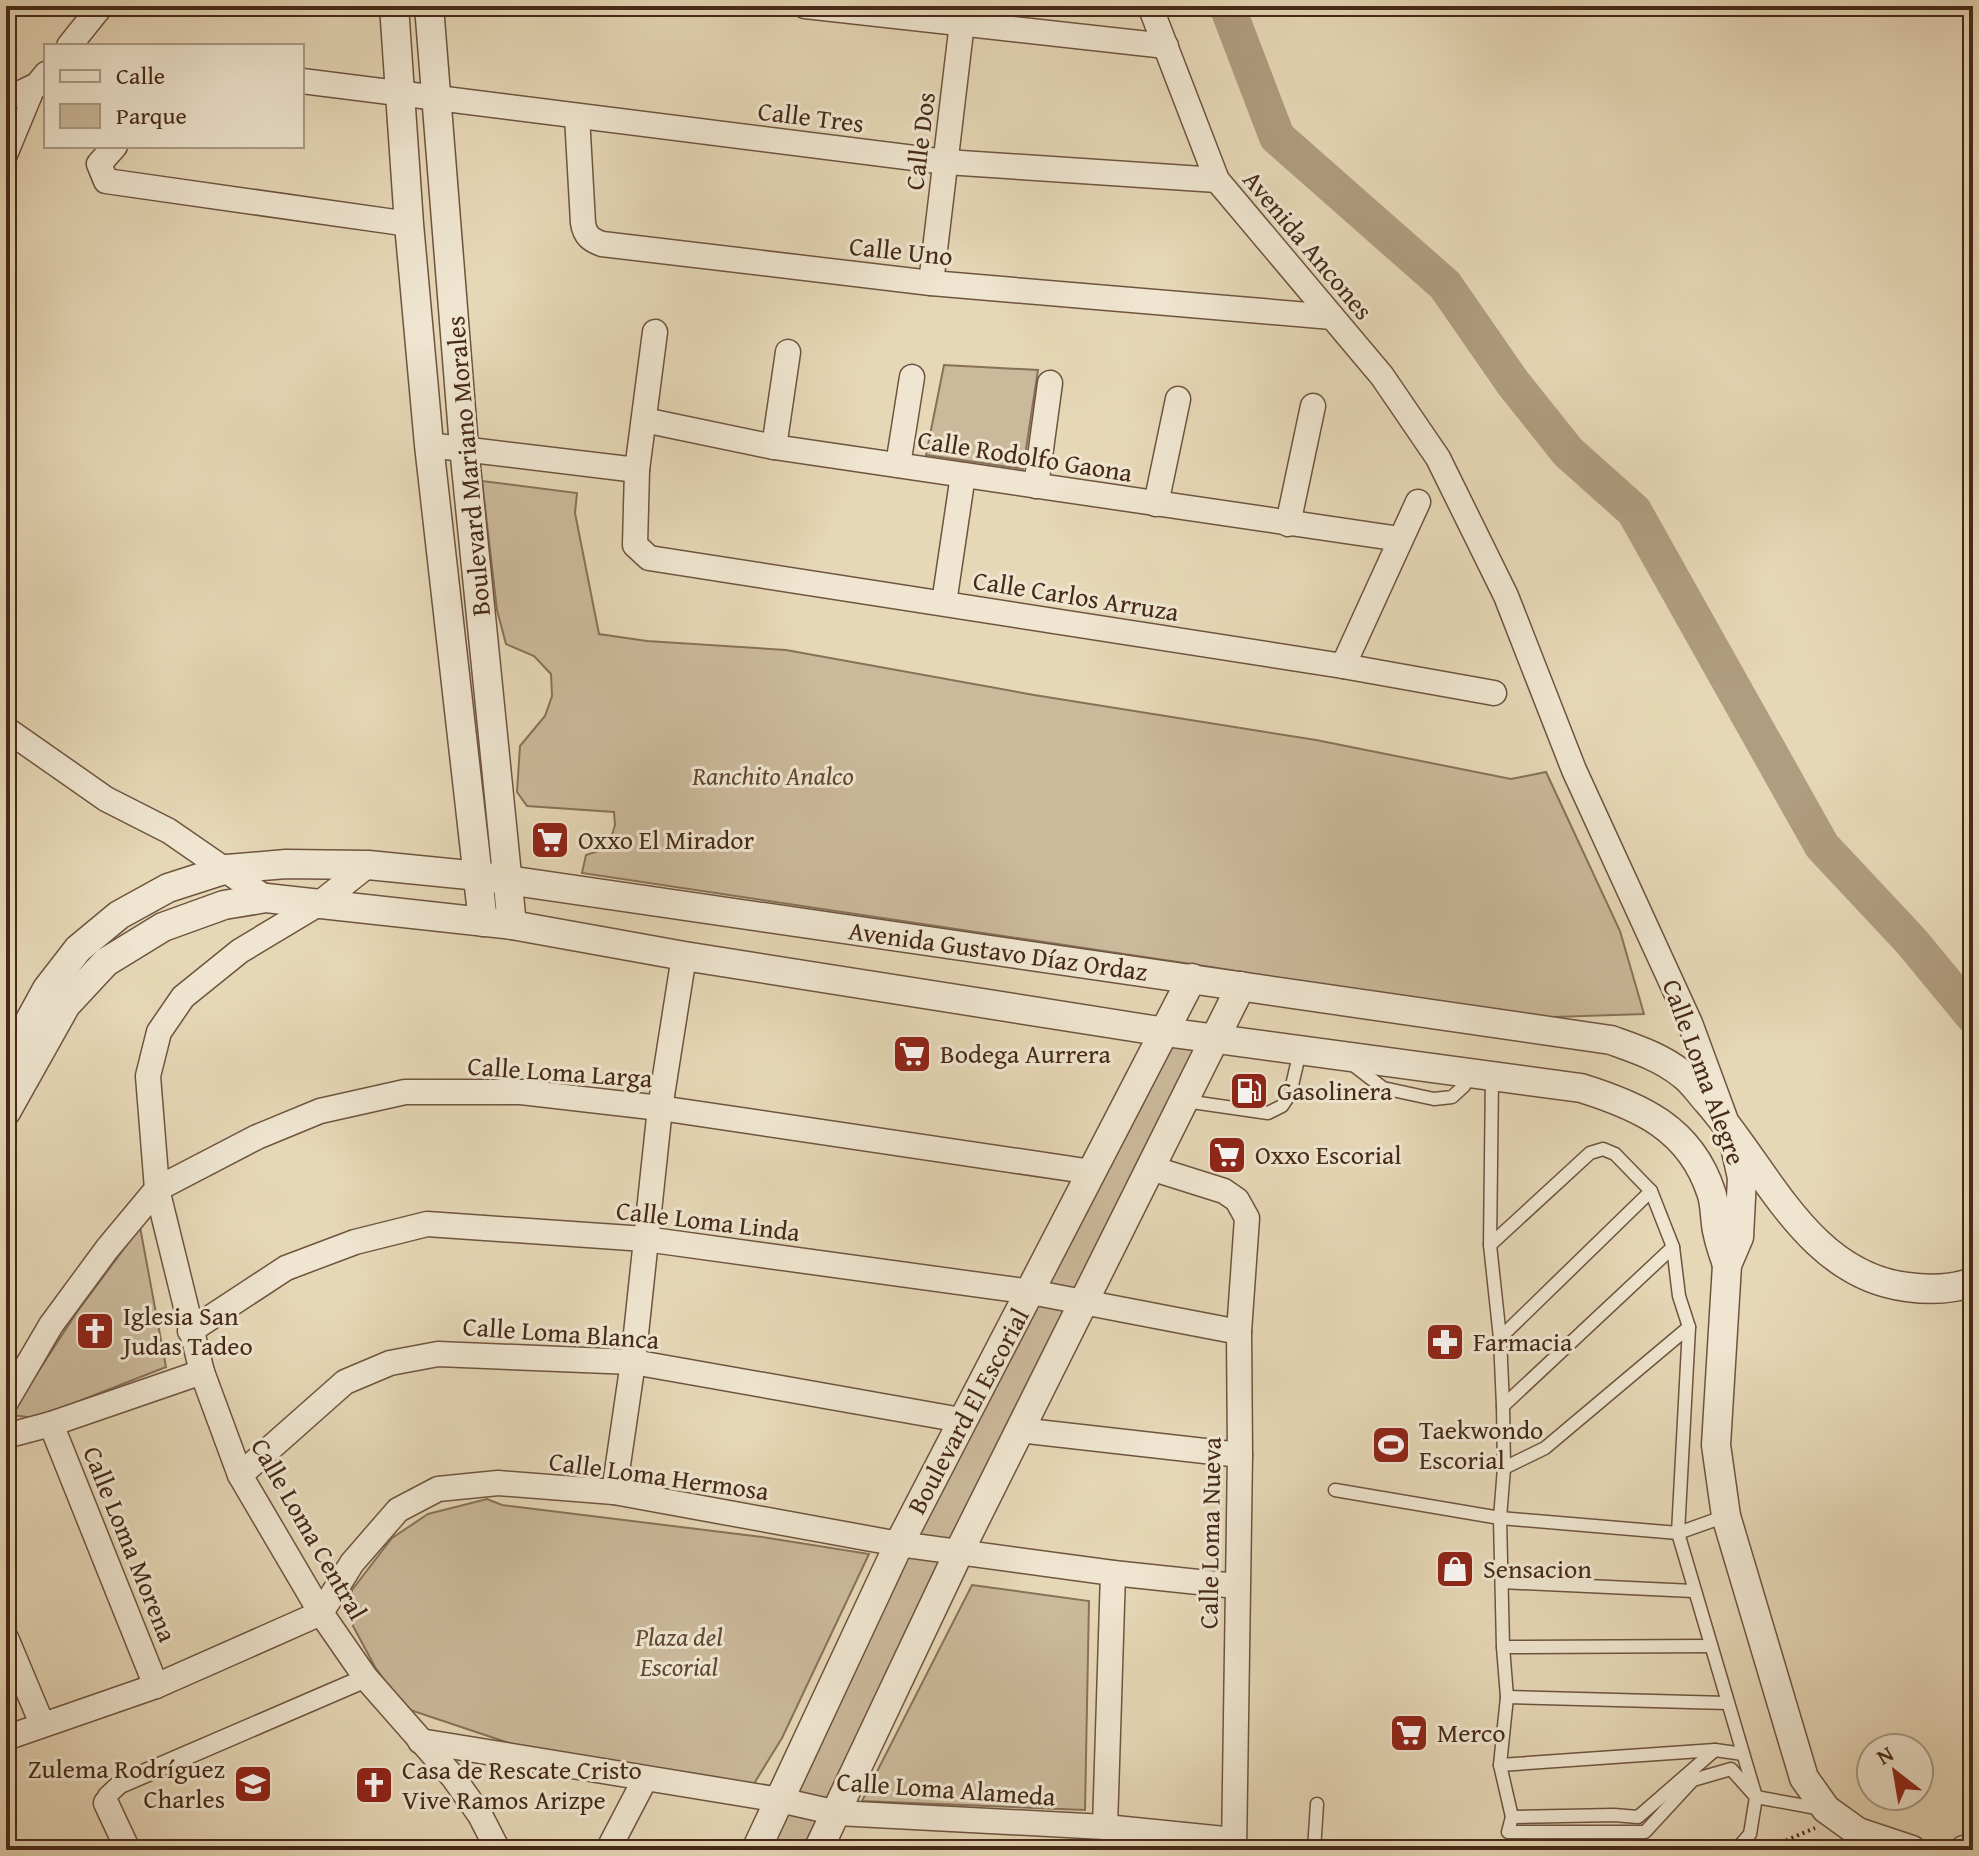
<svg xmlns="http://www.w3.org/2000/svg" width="1979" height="1856" viewBox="0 0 1979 1856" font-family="'Gentium Book Plus',serif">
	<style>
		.green { fill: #cbb99b; stroke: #887159; stroke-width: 2 }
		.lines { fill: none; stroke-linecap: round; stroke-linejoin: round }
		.river { stroke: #b09c80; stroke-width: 36 }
		.service-casing { stroke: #6e543f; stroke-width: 15 }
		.pedestrian-casing { stroke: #6e543f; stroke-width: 21 }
		.minor-casing { stroke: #6e543f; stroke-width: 27 }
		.tertiary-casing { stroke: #6e543f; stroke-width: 31 }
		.path { stroke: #462917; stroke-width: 4; stroke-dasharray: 2 4; stroke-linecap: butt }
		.service { stroke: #efe5d0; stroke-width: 12 }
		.pedestrian { stroke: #efe5d0; stroke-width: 18 }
		.minor { stroke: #efe5d0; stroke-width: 24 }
		.tertiary { stroke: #efe5d0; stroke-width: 28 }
		.labels { text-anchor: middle; stroke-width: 6; stroke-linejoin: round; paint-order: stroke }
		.street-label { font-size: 26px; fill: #462917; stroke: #efe5d0 }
		.park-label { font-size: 26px; font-style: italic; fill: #614631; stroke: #efe5d0 }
		.poi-label { font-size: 26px; fill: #462917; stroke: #efe5d0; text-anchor: start }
	</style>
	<rect width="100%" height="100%" fill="#e6d7b6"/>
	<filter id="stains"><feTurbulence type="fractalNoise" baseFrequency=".0025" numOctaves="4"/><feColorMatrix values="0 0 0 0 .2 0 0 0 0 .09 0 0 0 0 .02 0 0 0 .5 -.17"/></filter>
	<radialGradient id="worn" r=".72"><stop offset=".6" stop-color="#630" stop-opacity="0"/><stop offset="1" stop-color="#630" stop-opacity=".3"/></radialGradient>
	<g class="green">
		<path d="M 944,365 L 1038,370 L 1023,469 L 926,455 Z"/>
		<path d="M 482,481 L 577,493 L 575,513 L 599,634 L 647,641 L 786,650 L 1034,695 L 1316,740 L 1511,779 L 1546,772 L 1620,931 L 1644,1014 L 1521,1018 L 1211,967 L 582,873 L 586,855 L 608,848 L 615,825 L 614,812 L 527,806 L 517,792 L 520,746 L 545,716 L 552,696 L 551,674 L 534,656 L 506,644 L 497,610 Z"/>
		<path d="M 1167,1036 L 1213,1040 L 1080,1300 L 1034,1292 Z"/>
		<path d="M 140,1227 L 166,1367 L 36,1418 L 10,1415 L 77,1312 Z"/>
		<path d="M 1032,1294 L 1082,1304 L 958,1550 L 901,1543 Z"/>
		<path d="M 487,1499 L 502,1505 L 762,1537 L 869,1554 L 782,1738 L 747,1795 L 509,1743 L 404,1708 L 375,1667 L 353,1626 L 352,1590 L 392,1538 L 428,1514 Z"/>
		<path d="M 900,1546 L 957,1554 L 836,1812 L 781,1799 Z"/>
		<path d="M 972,1585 L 1089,1601 L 1085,1810 L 862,1801 Z"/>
		<path d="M 780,1801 L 835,1814 L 817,1850 L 757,1850 Z"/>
	</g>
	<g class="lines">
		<path class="river" d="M 1227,6 L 1277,137 L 1445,285 L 1513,383 L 1568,452 L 1634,511 L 1822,846 L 1911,941 L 1973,1016"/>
		<g class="service-casing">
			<g id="service">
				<path d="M 1352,1064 L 1383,1088 L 1434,1099 L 1452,1097 L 1464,1086 L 1471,1073"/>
				<path d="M 1492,1076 L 1490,1245 L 1500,1338 L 1503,1406 L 1504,1468 L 1500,1518 L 1503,1647 L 1507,1697 L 1500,1765 L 1512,1817 L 1508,1832 L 1645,1832 L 1693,1780 L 1731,1769 L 1756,1797 L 1822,1809"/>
				<path d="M 1185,1101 L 1268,1113 L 1282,1106 L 1290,1094 L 1300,1051"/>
				<path d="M 1490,1245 L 1590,1153 L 1603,1149 L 1615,1154 L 1651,1191 L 1673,1247 L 1679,1296 L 1689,1327 L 1545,1448 L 1504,1468"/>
				<path d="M 1689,1327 L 1678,1533 L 1756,1797 L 1750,1834 L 1736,1850"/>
				<path d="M 1500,1338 L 1651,1191"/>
				<path d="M 1503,1406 L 1673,1247"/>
				<path d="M 1335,1490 L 1500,1518 L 1678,1533 L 1726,1516"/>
				<path d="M 1502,1582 L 1693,1591"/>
				<path d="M 1503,1647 L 1711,1646"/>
				<path d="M 1507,1697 L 1727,1703"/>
				<path d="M 1500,1765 L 1715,1750 L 1743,1754"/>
				<path d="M 1512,1817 L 1614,1815 L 1638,1817 L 1715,1750"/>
				<path d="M 1314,1850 L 1317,1804"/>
			</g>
		</g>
		<g class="pedestrian-casing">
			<g id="pedestrian">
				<path d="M 6,160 L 37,85"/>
				<path d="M 106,1803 L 107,1796 L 120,1784 L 366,1678"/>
			</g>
		</g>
		<g class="minor-casing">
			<g id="minor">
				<path d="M 805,6 L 1166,46"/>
				<path d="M 1150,6 L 1217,180 L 1382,376 L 1438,458 L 1506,596 L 1574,770 L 1690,1023 L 1725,1118"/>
				<path d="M 69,46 L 101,6"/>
				<path d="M 302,81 L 946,162 L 1217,180"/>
				<path d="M 6,100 L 37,85 L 46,74"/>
				<path d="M 577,116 L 583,223 C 585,236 591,240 602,244 L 931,283 L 1332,317"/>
				<path d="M 115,146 L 99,164 L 106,181 L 409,224"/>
				<path d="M 931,283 L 964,6"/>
				<path d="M 655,332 L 637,470 L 635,545 L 649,558 L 1343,666 L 1494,693"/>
				<path d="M 644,420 L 774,447 L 1400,539"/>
				<path d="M 429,445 L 637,470"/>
				<path d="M 774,447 L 788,352"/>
				<path d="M 898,465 L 912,377"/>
				<path d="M 1036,486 L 1050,383"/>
				<path d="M 1156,504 L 1178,399"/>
				<path d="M 1288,524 L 1313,406"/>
				<path d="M 944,603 L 963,475"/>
				<path d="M 1343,666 L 1418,502"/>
				<path d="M 6,729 L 106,799 L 169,831 L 266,898"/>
				<path d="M 368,865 L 320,903 L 240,951 L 183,997 L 159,1032 L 148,1076 L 157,1189 L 202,1372 L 240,1475 L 321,1613 L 366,1678 L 453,1777 L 480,1815 L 498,1850"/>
				<path d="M 1151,1168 L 1224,1191 L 1237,1200 L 1247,1218 L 1239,1332 L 1240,1455 L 1234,1850"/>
				<path d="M 190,1331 L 286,1268 L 355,1242 L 427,1224 L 645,1239 L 1031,1292 L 1239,1332"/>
				<path d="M 6,1402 L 51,1325 L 107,1249 L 157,1189 L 257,1137 L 320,1111 L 405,1092 L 521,1092 L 660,1108 L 1092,1172"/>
				<path d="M 51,1424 L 156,1686"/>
				<path d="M 1019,1430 L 1240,1455"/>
				<path d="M 6,1436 L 51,1424 L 202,1372"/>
				<path d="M 240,1475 L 345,1382 L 390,1363 L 438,1354 L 633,1362 L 961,1420"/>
				<path d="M 614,1492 L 633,1362 L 660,1108 L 684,956"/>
				<path d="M 6,1638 L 42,1724"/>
				<path d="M 6,1738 L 156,1686 L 321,1613 L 352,1563 L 398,1510 L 438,1489 L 498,1483 L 614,1492 L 899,1544 L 1113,1573 L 1236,1586"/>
				<path d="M 420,1741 L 780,1800 L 837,1813 L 1105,1827 L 1234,1840"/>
				<path d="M 106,1803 L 128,1850"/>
				<path d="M 1105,1827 L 1113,1573"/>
				<path d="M 608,1850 L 645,1779"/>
			</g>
		</g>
		<g class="tertiary-casing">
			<g id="tertiary">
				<path d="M 394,6 L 409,224 L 429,445 L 483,922"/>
				<path d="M 429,6 L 464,447 L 512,925"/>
				<path d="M 6,1064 L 47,989 L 78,949 L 119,915 L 168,888 L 227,869 L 286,864 L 368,865 L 479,876 L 1611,1040 C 1636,1049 1661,1057 1682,1074 C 1692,1081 1699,1092 1707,1101 C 1766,1167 1807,1275 1907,1287 C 1929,1290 1951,1290 1973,1282"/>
				<path d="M 6,1112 L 66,1005 L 106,962 L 163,927 L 224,905 L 266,898 L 512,925 L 684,956 L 1165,1032 L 1581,1088 C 1639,1106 1690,1128 1711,1192 C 1716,1205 1714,1221 1718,1235 C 1720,1245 1724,1255 1727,1265"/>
				<path d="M 1734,1142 L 1742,1178 L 1739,1237 L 1727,1265 L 1716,1445 L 1726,1516 L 1804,1778 L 1826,1809 L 1858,1832 L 1912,1850"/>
				<path d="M 756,1850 L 899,1544 L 1192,978"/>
				<path d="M 818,1850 L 959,1552 L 1241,986"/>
				<path d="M 1964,1850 L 1973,1850"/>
			</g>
		</g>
		<path class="path" d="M 1764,1850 L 1815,1828"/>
		<use href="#service" class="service"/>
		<use href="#pedestrian" class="pedestrian"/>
		<use href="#minor" class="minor"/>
		<use href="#tertiary" class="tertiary"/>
	</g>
	<defs>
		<g id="supermarket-square" transform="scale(2)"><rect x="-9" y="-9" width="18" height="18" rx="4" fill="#8f2418" stroke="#efe5d0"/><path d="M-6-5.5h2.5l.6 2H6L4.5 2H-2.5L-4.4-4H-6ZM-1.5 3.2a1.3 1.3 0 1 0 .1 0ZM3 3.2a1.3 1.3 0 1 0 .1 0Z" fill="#fff"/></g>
		<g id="fuel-square" transform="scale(2)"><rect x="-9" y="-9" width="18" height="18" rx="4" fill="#8f2418" stroke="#efe5d0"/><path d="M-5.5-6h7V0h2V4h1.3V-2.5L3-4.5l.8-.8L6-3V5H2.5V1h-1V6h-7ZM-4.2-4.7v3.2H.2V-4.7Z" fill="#fff"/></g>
		<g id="church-square" transform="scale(2)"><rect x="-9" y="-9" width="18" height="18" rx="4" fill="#8f2418" stroke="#efe5d0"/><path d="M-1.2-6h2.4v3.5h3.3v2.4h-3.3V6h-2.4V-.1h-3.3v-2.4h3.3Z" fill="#fff"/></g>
		<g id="pharmacy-square" transform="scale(2)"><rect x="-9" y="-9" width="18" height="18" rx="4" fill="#8f2418" stroke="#efe5d0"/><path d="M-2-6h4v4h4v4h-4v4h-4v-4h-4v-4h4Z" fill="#fff"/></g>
		<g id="stadium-square" transform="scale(2)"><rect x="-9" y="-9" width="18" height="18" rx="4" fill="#8f2418" stroke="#efe5d0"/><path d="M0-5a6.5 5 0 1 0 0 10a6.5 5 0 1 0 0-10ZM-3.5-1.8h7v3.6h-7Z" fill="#fff"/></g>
		<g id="shop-square" transform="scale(2)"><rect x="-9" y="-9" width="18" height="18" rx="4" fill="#8f2418" stroke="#efe5d0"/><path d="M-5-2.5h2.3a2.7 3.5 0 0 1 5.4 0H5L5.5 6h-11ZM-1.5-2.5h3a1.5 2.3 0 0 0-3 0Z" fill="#fff"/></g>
		<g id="school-square" transform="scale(2)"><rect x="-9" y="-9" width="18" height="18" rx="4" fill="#8f2418" stroke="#efe5d0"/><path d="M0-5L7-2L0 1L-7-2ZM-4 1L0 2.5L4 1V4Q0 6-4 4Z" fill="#fff"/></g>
	</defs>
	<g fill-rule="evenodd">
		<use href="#supermarket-square" x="550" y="840"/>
		<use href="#supermarket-square" x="912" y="1054"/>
		<use href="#fuel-square" x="1249" y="1091"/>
		<use href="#supermarket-square" x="1227" y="1155"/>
		<use href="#church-square" x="95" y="1331"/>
		<use href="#pharmacy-square" x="1445" y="1342"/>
		<use href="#stadium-square" x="1391" y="1445"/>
		<use href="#shop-square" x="1455" y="1569"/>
		<use href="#supermarket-square" x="1409" y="1733"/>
		<use href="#school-square" x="253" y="1784"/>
		<use href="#church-square" x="374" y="1785"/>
	</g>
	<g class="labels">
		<g class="street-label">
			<text transform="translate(811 117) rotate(7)" y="9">Calle Tres</text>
			<text transform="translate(920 141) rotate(-83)" y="9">Calle Dos</text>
			<text transform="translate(1308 245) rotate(50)" y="9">Avenida Ancones</text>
			<text transform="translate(901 251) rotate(6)" y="9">Calle Uno</text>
			<text transform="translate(1025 456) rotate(9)" y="9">Calle Rodolfo Gaona</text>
			<text transform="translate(468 466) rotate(-95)" y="9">Boulevard Mariano Morales</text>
			<text transform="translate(1076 596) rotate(9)" y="9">Calle Carlos Arruza</text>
			<text transform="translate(998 951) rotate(8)" y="9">Avenida Gustavo Díaz Ordaz</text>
			<text transform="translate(560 1072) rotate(4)" y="9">Calle Loma Larga</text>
			<text transform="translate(1704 1072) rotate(70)" y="9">Calle Loma Alegre</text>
			<text transform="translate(708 1221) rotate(7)" y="9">Calle Loma Linda</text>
			<text transform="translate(561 1333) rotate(4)" y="9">Calle Loma Blanca</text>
			<text transform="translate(968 1411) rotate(-62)" y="9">Boulevard El Escorial</text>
			<text transform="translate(659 1476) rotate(8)" y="9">Calle Loma Hermosa</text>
			<text transform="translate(309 1529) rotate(60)" y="9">Calle Loma Central</text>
			<text transform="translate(1210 1533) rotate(-89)" y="9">Calle Loma Nueva</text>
			<text transform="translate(130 1544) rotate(68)" y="9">Calle Loma Morena</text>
			<text transform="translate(946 1789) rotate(4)" y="9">Calle Loma Alameda</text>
		</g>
		<g class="park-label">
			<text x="773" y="785">Ranchito Analco</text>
			<text x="679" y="1646">Plaza del<tspan x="679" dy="30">Escorial</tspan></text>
		</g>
		<g class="poi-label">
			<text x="578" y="849">Oxxo El Mirador</text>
			<text x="940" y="1063">Bodega Aurrera</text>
			<text x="1277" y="1100">Gasolinera</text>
			<text x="1255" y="1164">Oxxo Escorial</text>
			<text x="123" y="1325">Iglesia San<tspan x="123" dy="30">Judas Tadeo</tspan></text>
			<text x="1473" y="1351">Farmacia</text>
			<text x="1419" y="1439">Taekwondo<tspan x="1419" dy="30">Escorial</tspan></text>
			<text x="1483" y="1578">Sensacion</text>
			<text x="1437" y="1742">Merco</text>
			<text x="225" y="1778" text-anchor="end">Zulema Rodríguez<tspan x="225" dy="30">Charles</tspan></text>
			<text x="402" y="1779">Casa de Rescate Cristo<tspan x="402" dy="30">Vive Ramos Arizpe</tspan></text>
		</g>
	</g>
	<rect width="1979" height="1856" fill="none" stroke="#e6d7b6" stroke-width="32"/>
	<rect x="8" y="8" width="1963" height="1840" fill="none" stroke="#462917" stroke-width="4"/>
	<rect x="16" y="16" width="1947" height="1824" fill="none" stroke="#462917" stroke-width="2"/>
	<rect x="44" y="44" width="260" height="104" fill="#efe5d0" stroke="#ab9a86" stroke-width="2"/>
	<rect x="60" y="70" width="40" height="12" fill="#efe5d0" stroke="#ab9a86" stroke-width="2"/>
	<text x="116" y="84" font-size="24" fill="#462917">Calle</text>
	<rect x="60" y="104" width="40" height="24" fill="#cbb99b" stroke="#ab9a86" stroke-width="2"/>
	<text x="116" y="124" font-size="24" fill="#462917">Parque</text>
	<g transform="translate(1895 1772) rotate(329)"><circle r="38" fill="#efe5d0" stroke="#ab9a86" stroke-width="2"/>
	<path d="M0-6L14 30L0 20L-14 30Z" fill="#8f2418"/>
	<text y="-12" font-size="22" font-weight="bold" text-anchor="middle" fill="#462917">N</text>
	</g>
	<rect width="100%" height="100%" filter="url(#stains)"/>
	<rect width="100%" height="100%" fill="url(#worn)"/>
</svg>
